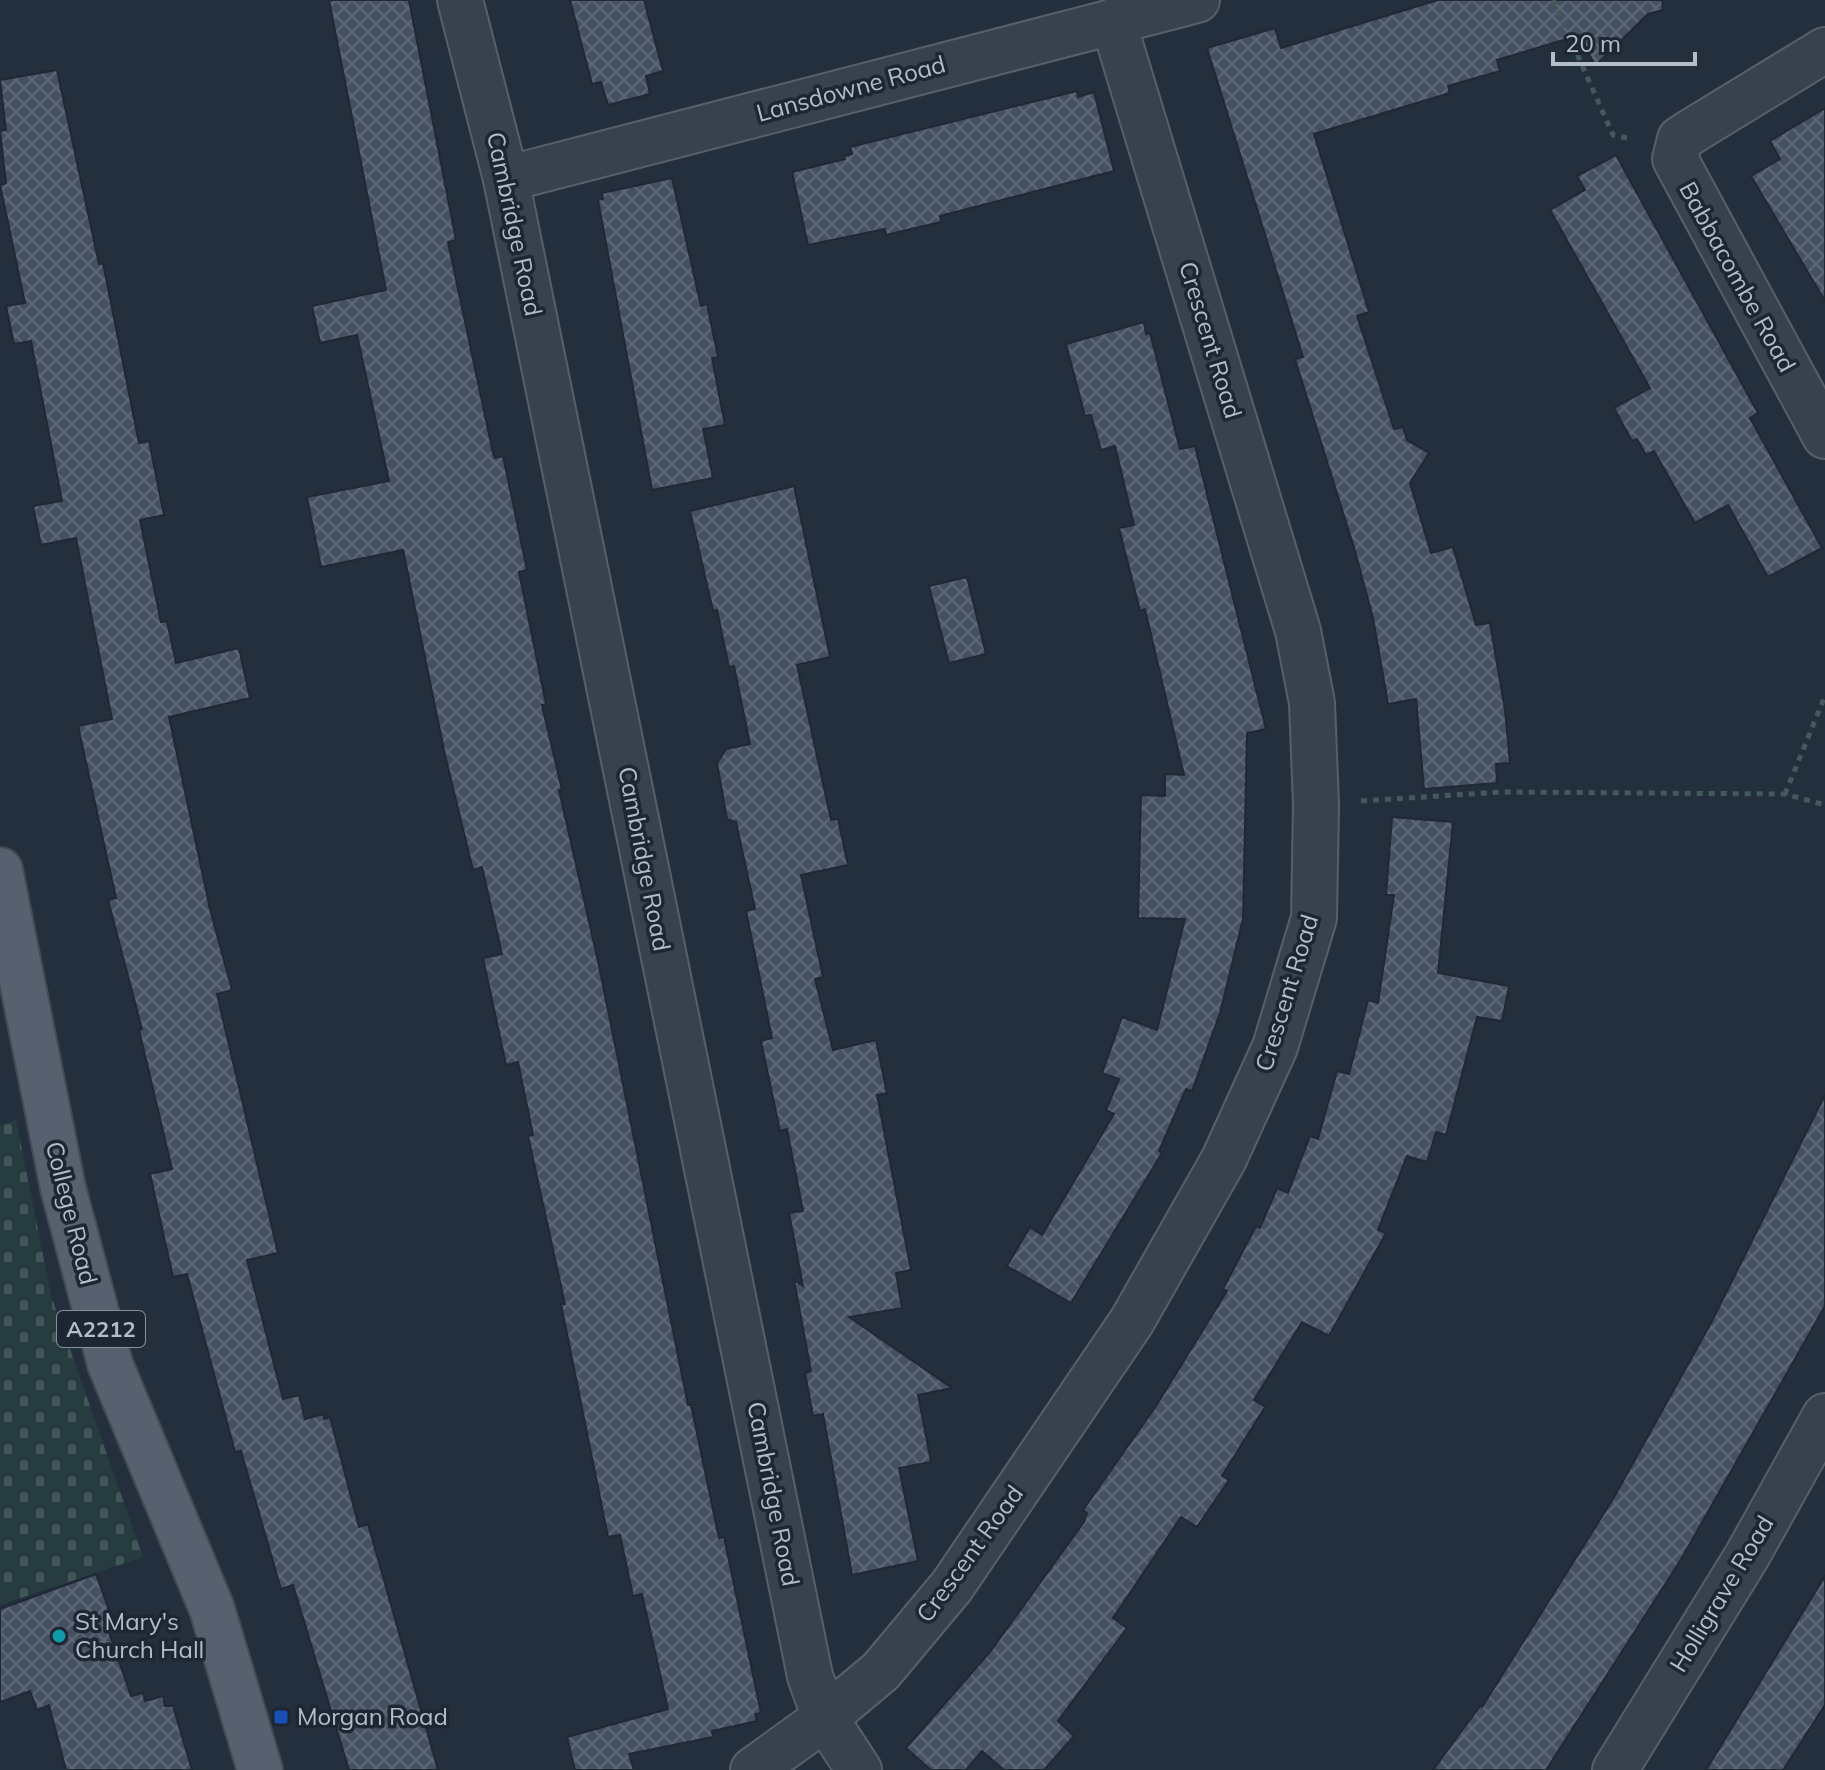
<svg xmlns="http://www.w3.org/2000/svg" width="1825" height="1770" viewBox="0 0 1825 1770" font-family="Mulish,sans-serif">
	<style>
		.cemetery { fill: url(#cemetery-stones) }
		.building { fill: url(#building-cross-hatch); stroke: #1f2835; stroke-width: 2 }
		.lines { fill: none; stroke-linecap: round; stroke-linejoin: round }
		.minor-casing { stroke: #565f6c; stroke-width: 48 }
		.primary-casing { stroke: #414a57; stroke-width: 48 }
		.path { stroke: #44595c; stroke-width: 5; stroke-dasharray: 6 6; stroke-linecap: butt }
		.minor { stroke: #38414e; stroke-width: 44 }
		.primary { stroke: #56606e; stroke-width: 44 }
		.culture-dot { fill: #0f9aa8; stroke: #1d2633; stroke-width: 3 }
		.transit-dot { fill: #1a4fb4; stroke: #1d2633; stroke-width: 3 }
		.labels { text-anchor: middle; stroke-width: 7; stroke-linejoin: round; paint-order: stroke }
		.shield { fill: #1d2633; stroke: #878f9c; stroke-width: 2 }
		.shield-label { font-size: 22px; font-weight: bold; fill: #b4bcc9 }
		.street-label { font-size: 24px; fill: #b4bcc9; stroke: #1d2633 }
		.poi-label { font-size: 24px; fill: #b4bcc9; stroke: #1d2633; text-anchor: start }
	</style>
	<defs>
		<pattern id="cemetery-stones" width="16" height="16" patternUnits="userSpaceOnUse" patternTransform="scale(2)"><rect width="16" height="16" fill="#263c3f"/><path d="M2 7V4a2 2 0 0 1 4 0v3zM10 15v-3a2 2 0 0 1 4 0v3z" fill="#435659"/></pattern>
		<pattern id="building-cross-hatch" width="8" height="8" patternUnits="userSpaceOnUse" patternTransform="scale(2)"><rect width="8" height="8" fill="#455162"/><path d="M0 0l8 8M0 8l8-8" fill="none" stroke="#5d6877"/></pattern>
	</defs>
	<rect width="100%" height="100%" fill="#242f3e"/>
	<path class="cemetery" d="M 16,1120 L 51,1295 L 143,1557 L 0,1605 L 0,1125 Z"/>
	<g class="building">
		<path d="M 329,0 L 409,0 L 456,240 L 448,242 L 493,453 L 495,458 L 503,456 L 527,570 L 519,572 L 546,704 L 542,705 L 562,790 L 559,790 L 598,961 L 688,1405 L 691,1405 L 719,1538 L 724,1537 L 761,1713 L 755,1714 L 757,1721 L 712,1731 L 713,1737 L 629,1754 L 634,1770 L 575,1770 L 567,1737 L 668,1709 L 642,1594 L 633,1596 L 620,1535 L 608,1537 L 561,1304 L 565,1304 L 528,1136 L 533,1135 L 518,1062 L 506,1065 L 483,958 L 502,954 L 482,867 L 473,870 L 445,755 L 403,550 L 321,567 L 307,497 L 389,481 L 357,335 L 320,343 L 312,306 L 386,290 Z"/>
		<path d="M 570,0 L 644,0 L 663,71 L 646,76 L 650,94 L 608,105 L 601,82 L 592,84 Z"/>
		<path d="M 1438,0 L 1662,0 L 1663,10 L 1648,14 L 1595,66 L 1580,35 L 1497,60 L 1500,71 L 1448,86 L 1450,93 L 1314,134 L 1369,312 L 1357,316 L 1394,429 L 1403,427 L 1407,440 L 1429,453 L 1410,483 L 1431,553 L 1453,547 L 1476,625 L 1490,623 L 1505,710 L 1510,763 L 1496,764 L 1497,783 L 1424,789 L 1416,699 L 1388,704 L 1373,618 L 1355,551 L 1295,359 L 1303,357 L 1207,48 L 1275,28 L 1281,48 Z"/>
		<path d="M 57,70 L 99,264 L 103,263 L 139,443 L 149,441 L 164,515 L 140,520 L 161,622 L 167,621 L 176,663 L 239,648 L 250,698 L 169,717 L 210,909 L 232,990 L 217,994 L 278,1253 L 247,1260 L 283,1399 L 299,1395 L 305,1419 L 324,1414 L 324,1419 L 330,1417 L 359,1527 L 368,1524 L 438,1770 L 349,1770 L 293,1585 L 281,1589 L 241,1451 L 235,1452 L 187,1274 L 173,1277 L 150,1174 L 172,1169 L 139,1030 L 142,1029 L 108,900 L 116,898 L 78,726 L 112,719 L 76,538 L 41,545 L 33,506 L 62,501 L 31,341 L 14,344 L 6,306 L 25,303 L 0,185 L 6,183 L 0,131 L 6,130 L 0,80 Z"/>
		<path d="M 1077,91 L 1078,97 L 1094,92 L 1114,171 L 940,216 L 941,222 L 886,235 L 885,229 L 808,245 L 792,172 L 845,159 L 844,156 L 852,154 L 850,147 Z"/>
		<path d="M 1825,108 L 1825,301 L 1751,176 L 1780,159 L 1770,141 Z"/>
		<path d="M 1616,155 L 1758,413 L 1750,418 L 1822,548 L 1768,577 L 1728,505 L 1695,523 L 1654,451 L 1646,455 L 1637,439 L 1632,441 L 1614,408 L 1650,388 L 1550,210 L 1585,190 L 1577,176 Z"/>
		<path d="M 672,178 L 701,306 L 707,304 L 718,357 L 712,358 L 725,425 L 703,429 L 713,478 L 652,490 L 598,200 L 603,199 L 602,193 Z"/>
		<path d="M 1144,322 L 1146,334 L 1150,333 L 1180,449 L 1195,446 L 1266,729 L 1247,733 L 1243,919 L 1220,1013 L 1192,1091 L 1186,1089 L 1159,1151 L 1162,1153 L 1071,1303 L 1007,1266 L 1030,1227 L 1042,1235 L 1114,1114 L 1106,1110 L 1119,1079 L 1102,1073 L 1122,1017 L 1157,1030 L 1185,919 L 1138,918 L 1141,795 L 1165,796 L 1165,774 L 1184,775 L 1145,609 L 1140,611 L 1119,528 L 1134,525 L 1115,446 L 1101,450 L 1091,415 L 1085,416 L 1066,344 Z"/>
		<path d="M 794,486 L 830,657 L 797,665 L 831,820 L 838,819 L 848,865 L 801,875 L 823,977 L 815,979 L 833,1050 L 876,1040 L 887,1093 L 877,1095 L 911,1270 L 896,1273 L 902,1308 L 849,1317 L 952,1388 L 918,1395 L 931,1462 L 899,1468 L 918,1561 L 852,1575 L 823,1414 L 813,1416 L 805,1373 L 811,1371 L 794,1280 L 803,1286 L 789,1213 L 803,1211 L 787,1129 L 780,1131 L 761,1041 L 772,1038 L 746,911 L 755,909 L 736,822 L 727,819 L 717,763 L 726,749 L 750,744 L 734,666 L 729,667 L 717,610 L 713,611 L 690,511 Z"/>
		<path d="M 967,577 L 986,654 L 949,663 L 929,586 Z"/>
		<path d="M 1392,817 L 1453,822 L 1438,973 L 1509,986 L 1502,1021 L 1477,1017 L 1446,1135 L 1436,1132 L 1427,1162 L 1407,1156 L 1378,1230 L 1386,1233 L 1329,1336 L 1302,1322 L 1254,1400 L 1265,1407 L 1222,1476 L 1229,1480 L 1197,1527 L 1181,1517 L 1113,1618 L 1127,1628 L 1058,1721 L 1074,1736 L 1044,1770 L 1004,1770 L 982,1751 L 966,1770 L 931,1770 L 906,1748 L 990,1652 L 1084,1522 L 1087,1513 L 1083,1510 L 1156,1406 L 1227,1291 L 1223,1289 L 1256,1226 L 1260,1228 L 1277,1188 L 1288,1193 L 1310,1136 L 1318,1139 L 1337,1071 L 1349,1074 L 1368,1000 L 1378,1003 L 1394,895 L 1386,895 Z"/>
		<path d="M 1825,1095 L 1825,1306 L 1680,1561 L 1546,1770 L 1433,1770 L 1480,1706 L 1482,1707 L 1613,1499 L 1711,1323 Z"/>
		<path d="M 96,1574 L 111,1616 L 104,1618 L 131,1696 L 143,1693 L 145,1701 L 163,1696 L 165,1706 L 173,1706 L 192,1770 L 66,1770 L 49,1705 L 37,1710 L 30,1691 L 0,1702 L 0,1609 Z"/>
		<path d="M 1825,1576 L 1825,1705 L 1783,1770 L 1706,1770 Z"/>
	</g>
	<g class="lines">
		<g class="minor-casing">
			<g id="minor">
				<path d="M 460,0 L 506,179 L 810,1676 L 825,1718 L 859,1770"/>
				<path d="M 1825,50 L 1689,133 L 1680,139 L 1675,159 L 1825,436"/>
				<path d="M 506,179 L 1197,0"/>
				<path d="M 753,1770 L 825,1718 L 881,1671 L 952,1586 L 1132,1321 L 1224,1159 L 1275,1047 L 1314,918 L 1316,805 L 1312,703 L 1298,631 L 1113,21"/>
				<path d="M 1615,1770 L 1747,1556 L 1825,1416"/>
			</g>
		</g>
		<g class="primary-casing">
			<path id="primary" d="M 0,870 L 63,1188 L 110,1364 L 212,1609 L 260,1770"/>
		</g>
		<g class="path">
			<path d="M 1553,0 L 1613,135 L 1632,139"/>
			<path d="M 1785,794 L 1825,696"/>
			<path d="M 1361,801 L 1501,792 L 1785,794 L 1825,805"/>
		</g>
		<use href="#minor" class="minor"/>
		<use href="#primary" class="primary"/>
	</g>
	<circle class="culture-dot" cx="59" cy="1636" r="8"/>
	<rect class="transit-dot" x="273" y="1709" width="16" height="16" rx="4"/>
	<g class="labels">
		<rect class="shield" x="57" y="1311" width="88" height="36" rx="6"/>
		<g class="shield-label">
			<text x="101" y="1337">A2212</text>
		</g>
		<g class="street-label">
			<text transform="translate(851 89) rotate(-15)" y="8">Lansdowne Road</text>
			<text transform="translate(514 224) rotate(78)" y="8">Cambridge Road</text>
			<text transform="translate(1737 277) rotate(61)" y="8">Babbacombe Road</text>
			<text transform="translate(1210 340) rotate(73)" y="8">Crescent Road</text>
			<text transform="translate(644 859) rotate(79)" y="8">Cambridge Road</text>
			<text transform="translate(1287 993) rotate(-73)" y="8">Crescent Road</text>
			<text transform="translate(71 1213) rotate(76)" y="8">College Road</text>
			<text transform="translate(773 1494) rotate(79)" y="8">Cambridge Road</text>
			<text transform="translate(970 1554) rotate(-54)" y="8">Crescent Road</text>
			<text transform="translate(1722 1594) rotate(-59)" y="8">Holligrave Road</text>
		</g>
		<g class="poi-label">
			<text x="75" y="1630">St Mary's<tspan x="75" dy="28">Church Hall</tspan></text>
			<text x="297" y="1725">Morgan Road</text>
		</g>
	</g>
	<path d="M1553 52v12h142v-12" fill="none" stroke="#b4bcc9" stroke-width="4"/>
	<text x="1565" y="52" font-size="24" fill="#b4bcc9" stroke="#1d2633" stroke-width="6" paint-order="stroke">20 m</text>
</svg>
